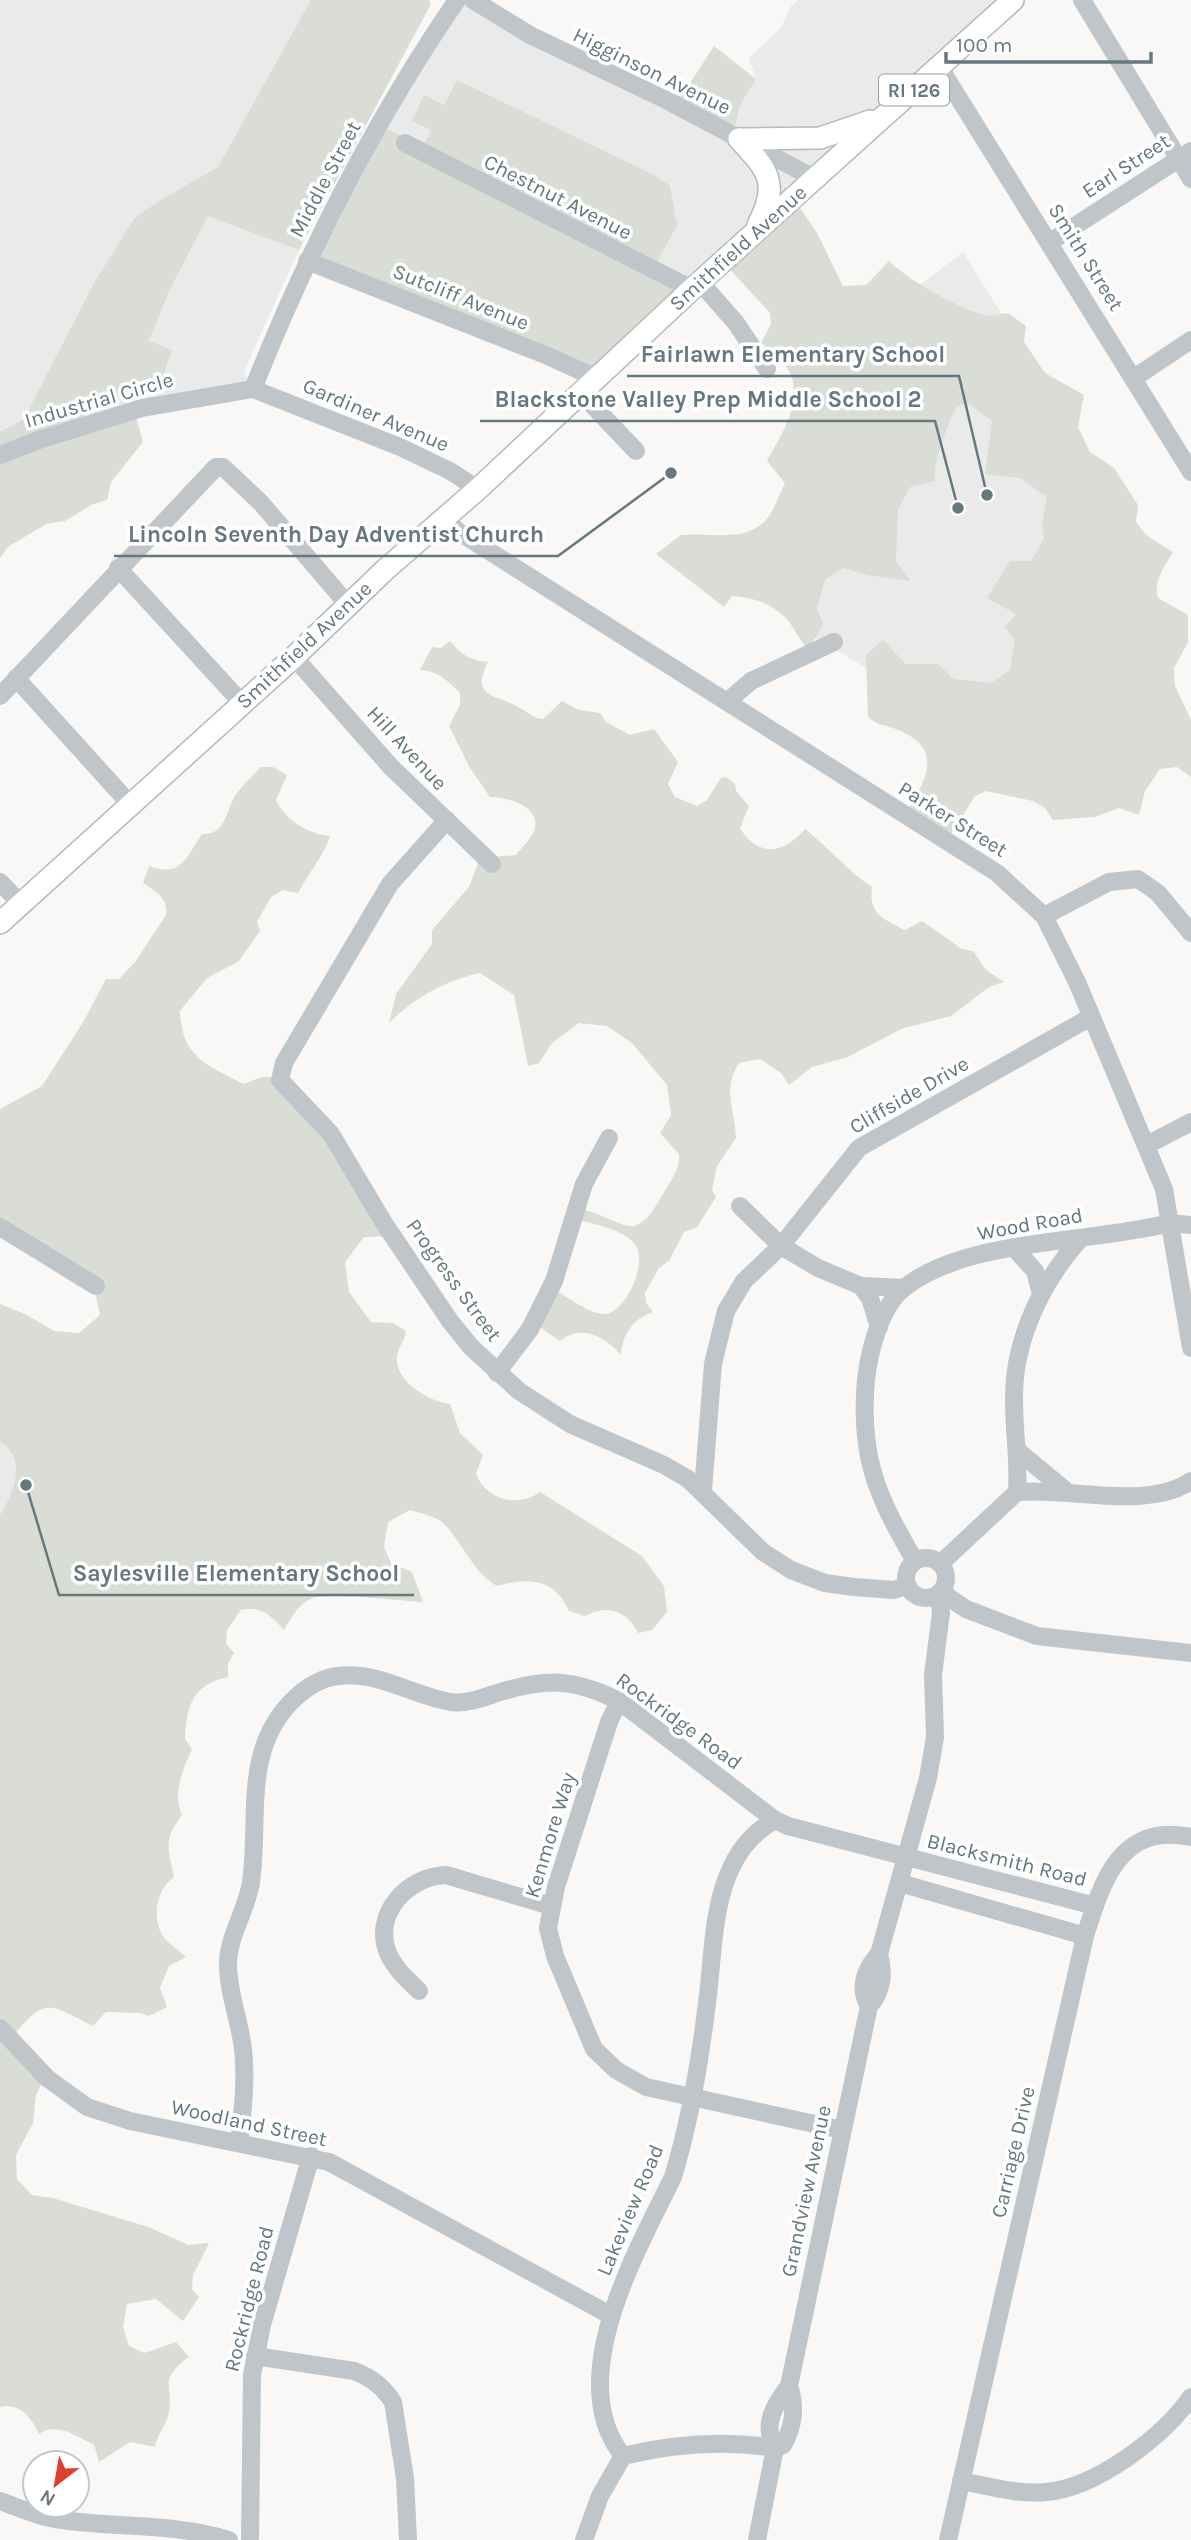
<svg xmlns="http://www.w3.org/2000/svg" width="1191" height="2540" viewBox="0 0 1191 2540" font-family="Karla,sans-serif">
	<style>
		.built { fill: #e9eae9 }
		.green { fill: #d9ddd5 }
		.lines { fill: none; stroke-linecap: round; stroke-linejoin: round }
		.major-casing { stroke: #b3b9bc; stroke-width: 24 }
		.minor { stroke: #bfc5c8; stroke-width: 18 }
		.major { stroke: #fff; stroke-width: 21 }
		.labels { text-anchor: middle; stroke-width: 7; stroke-linejoin: round; paint-order: stroke }
		.shield { fill: #fff; stroke: #92a0a6; stroke-width: 2 }
		.shield-label { font-size: 19px; font-weight: bold; fill: #647880 }
		.street-label { font-size: 21px; fill: #647880; stroke: #fff }
		.leader { fill: none; stroke: #647880; stroke-width: 2.5 }
		.callout-dot { fill: #647880; stroke: #fff; stroke-width: 2.5 }
		.callout-label { font-size: 23px; text-anchor: middle; font-weight: bold; fill: #647880; stroke: #fff; stroke-width: 7; stroke-linejoin: round; paint-order: stroke }
	</style>
	<rect width="100%" height="100%" fill="#f9f8f6"/>
	<g class="built">
		<path d="M 0,0 L 429,0 L 301,245 L 244,371 L 253,389 L 222,390 L 0,454 Z"/>
		<path d="M 456,0 L 476,0 L 734,132 L 740,105 L 756,79 L 749,58 L 781,28 L 791,6 L 798,0 L 1013,0 L 798,181 L 785,186 L 776,203 L 697,284 L 657,262 L 679,224 L 452,92 L 423,146 L 381,126 Z"/>
		<path d="M 963,252 L 1162,572 L 1039,769 L 790,623 L 801,376 Z"/>
		<path d="M 0,1426 L 51,1475 L 0,1528 Z"/>
	</g>
	<g class="green">
		<path d="M 311,0 L 429,0 L 431,4 L 299,250 L 208,216 L 169,291 L 149,341 L 172,350 L 157,392 L 133,394 L 95,403 L 82,421 L 134,409 L 143,442 L 111,482 L 107,500 L 91,505 L 65,521 L 46,524 L 8,547 L 0,558 L 0,432 L 24,419 L 94,283 L 134,219 L 159,201 L 218,167 Z"/>
		<path d="M 714,46 L 756,79 L 740,105 L 733,136 L 664,99 L 685,91 Z"/>
		<path d="M 457,80 L 654,175 L 670,186 L 676,221 L 679,223 L 657,262 L 697,285 L 596,378 L 307,261 L 381,126 L 423,146 L 431,130 L 412,121 L 424,95 L 444,105 Z"/>
		<path d="M 785,186 L 817,233 L 843,286 L 866,285 L 889,261 C 908,280 960,310 986,315 C 993,317 1000,314 1008,313 L 1026,326 L 1024,342 L 1045,373 L 1084,395 L 1078,427 L 1090,452 L 1114,468 L 1138,505 L 1136,522 L 1147,536 L 1173,552 C 1165,567 1153,580 1158,598 L 1188,615 L 1188,642 L 1174,668 L 1175,686 L 1191,720 L 1191,777 L 1177,767 L 1160,769 L 1145,791 L 1139,815 L 1119,808 L 1095,817 L 1053,820 L 1045,808 L 1033,801 L 986,791 L 975,796 L 949,837 L 907,812 C 926,779 945,749 898,730 C 886,724 879,727 868,717 L 866,655 L 883,640 L 906,664 L 938,664 L 954,679 L 991,683 L 1010,670 L 1015,640 L 1005,627 L 1016,614 L 987,598 L 1010,561 L 1031,561 L 1044,539 L 1042,524 L 1047,497 L 1020,478 L 985,474 L 992,421 L 967,403 L 957,406 C 948,422 932,465 935,481 L 910,487 L 898,509 L 896,562 L 911,581 L 867,575 L 844,568 L 825,579 L 817,609 L 823,624 L 809,649 C 798,640 794,626 785,617 C 770,603 752,597 732,596 L 724,607 L 656,554 L 681,535 C 706,532 745,543 765,521 C 774,512 779,494 785,483 L 767,461 C 793,414 815,379 761,343 L 771,324 L 770,313 L 724,263 L 776,203 Z"/>
		<path d="M 450,641 C 460,654 471,661 488,662 C 470,698 496,694 518,707 C 528,712 532,718 543,719 L 562,701 L 579,710 L 600,713 L 606,722 L 630,735 L 654,729 L 678,762 L 668,784 L 675,797 L 697,806 L 707,800 L 721,778 L 726,777 L 735,784 L 736,791 L 749,806 L 740,828 C 758,858 784,854 805,829 C 829,848 847,870 872,887 C 868,914 883,919 905,930 L 922,921 L 962,949 L 973,951 L 986,970 L 1004,982 L 989,987 L 951,1016 L 901,1029 L 848,1057 L 812,1067 L 789,1085 L 781,1073 L 760,1059 L 739,1063 C 722,1088 735,1110 736,1138 L 717,1166 L 712,1190 L 716,1197 L 697,1227 L 684,1232 L 669,1261 L 659,1268 L 645,1293 L 646,1303 L 653,1312 C 634,1318 622,1334 621,1355 C 604,1336 581,1324 560,1341 L 534,1323 L 557,1291 C 569,1298 591,1315 606,1314 C 626,1312 650,1260 634,1243 C 620,1228 593,1224 574,1219 L 578,1208 C 627,1220 633,1248 663,1194 C 671,1180 680,1170 679,1154 L 660,1133 L 671,1115 L 667,1085 L 632,1043 L 607,1026 L 579,1023 L 552,1043 L 539,1063 L 528,1066 L 514,995 L 480,973 C 446,980 414,998 389,1023 L 396,994 L 432,944 L 432,930 L 469,887 L 480,858 L 516,855 C 522,847 534,836 535,827 C 539,805 506,797 490,797 L 470,768 L 449,726 L 460,705 L 460,693 C 448,681 438,671 420,670 L 432,647 L 441,648 Z"/>
		<path d="M 260,767 L 273,767 L 287,775 L 276,800 C 285,820 308,834 330,836 C 324,856 308,873 298,893 L 283,890 L 271,897 L 257,922 L 260,931 L 238,962 L 207,978 L 180,1011 C 182,1058 206,1064 243,1084 L 262,1077 L 282,1076 L 396,1236 L 364,1237 L 345,1262 L 349,1292 L 371,1322 L 393,1323 L 406,1331 C 405,1341 398,1347 397,1357 C 394,1381 429,1401 450,1404 L 460,1433 L 483,1455 L 476,1474 C 486,1500 518,1508 540,1492 L 642,1556 L 664,1586 L 667,1612 L 652,1630 L 638,1633 C 627,1610 606,1604 585,1616 L 569,1611 C 555,1578 527,1577 497,1586 C 472,1572 463,1542 442,1522 C 434,1516 420,1513 410,1510 L 388,1522 L 384,1547 L 391,1563 L 412,1572 L 423,1602 C 399,1601 332,1592 313,1598 C 299,1602 291,1619 284,1630 C 271,1616 261,1605 241,1610 L 227,1630 L 226,1643 L 234,1653 L 228,1664 L 228,1677 C 192,1685 187,1705 185,1739 L 192,1749 C 183,1769 172,1794 182,1815 C 163,1841 168,1847 174,1877 C 157,1890 152,1913 161,1933 C 165,1942 179,1950 186,1957 L 169,1966 L 160,1988 L 167,2007 L 149,2016 L 140,2013 L 106,2012 L 93,2026 C 49,2004 46,1996 13,2036 L 47,2073 L 36,2095 L 33,2123 L 16,2155 L 17,2179 L 32,2195 L 53,2198 L 148,2227 L 189,2245 L 209,2243 L 193,2275 L 192,2289 L 199,2297 L 183,2321 L 156,2299 L 127,2304 L 123,2327 L 129,2346 L 144,2353 L 176,2342 L 189,2357 C 155,2381 176,2388 168,2416 C 165,2427 157,2435 155,2447 L 130,2442 L 99,2462 L 94,2445 C 75,2436 58,2422 39,2434 C 32,2419 20,2402 0,2407 L 0,1515 C 14,1492 28,1460 0,1441 L 0,1304 L 27,1315 L 54,1331 L 79,1333 L 100,1315 L 93,1282 L 0,1225 L 0,1109 L 42,1086 L 82,1024 L 106,979 L 119,979 L 135,962 L 166,915 C 168,897 156,892 143,883 L 149,866 C 181,878 186,858 202,834 C 225,836 226,811 235,796 C 240,787 253,777 260,767 Z"/>
	</g>
	<g class="lines">
		<g class="major-casing">
			<g id="major">
				<path d="M 739,139 L 820,138 L 870,121"/>
				<path d="M 739,139 C 768,170 780,183 758,225"/>
				<path d="M 0,923 L 294,657 L 386,569 L 478,489 L 692,289 L 1013,0"/>
			</g>
		</g>
		<g class="minor">
			<path d="M 473,0 L 530,35 L 664,99 L 814,178"/>
			<path d="M 1082,0 L 1191,179"/>
			<path d="M 940,68 L 1191,472"/>
			<path d="M 405,143 L 692,289"/>
			<path d="M 1050,242 L 1191,151"/>
			<path d="M 307,261 L 548,356 L 596,378"/>
			<path d="M 700,282 L 736,323 L 767,369"/>
			<path d="M 1134,378 L 1191,340"/>
			<path d="M 253,389 C 307,253 374,121 457,0"/>
			<path d="M 581,393 L 636,451"/>
			<path d="M 0,455 L 39,440 L 142,408 L 253,389 L 400,447 L 450,471 L 478,489"/>
			<path d="M 444,519 L 459,532 L 997,873 L 1044,916 L 1077,982 L 1164,1189 L 1191,1348"/>
			<path d="M 118,568 L 242,703"/>
			<path d="M 294,657 L 391,767 L 492,864"/>
			<path d="M 16,678 L 130,804"/>
			<path d="M 0,696 L 216,467 L 223,467 L 261,503 L 349,606"/>
			<path d="M 727,702 L 751,681 L 834,642"/>
			<path d="M 447,820 L 390,884 L 284,1063 L 280,1080 L 331,1134 L 384,1223 L 450,1321 L 471,1347 L 519,1391 L 570,1424 L 664,1465 L 688,1479 L 763,1552 L 791,1570 L 825,1583 L 854,1587 L 894,1590 L 906,1586"/>
			<path d="M 0,882 L 21,904"/>
			<path d="M 1044,916 L 1109,882 L 1138,879 L 1158,893 L 1191,933"/>
			<path d="M 1147,1145 L 1191,1122"/>
			<path d="M 740,1206 L 781,1246 L 818,1268 L 861,1286 L 870,1298 L 879,1327"/>
			<path d="M 0,1227 L 96,1286"/>
			<path d="M 1015,1249 L 1035,1271 L 1041,1294"/>
			<path d="M 861,1286 L 903,1288"/>
			<path d="M 497,1373 L 530,1329 L 554,1281 L 584,1184 L 609,1138"/>
			<path d="M 1019,1452 L 1065,1490"/>
			<path d="M 703,1490 L 713,1364 L 726,1311 L 744,1281 L 781,1246 L 859,1148 L 1091,1017"/>
			<path d="M 1017,1492 C 1019,1458 1014,1433 1014,1400 C 1013,1341 1042,1281 1081,1238"/>
			<path d="M 1017,1492 C 1070,1487 1146,1511 1191,1481"/>
			<circle cx="926" cy="1578" r="20"/>
			<path d="M 915,1561 C 877,1496 859,1457 866,1380 C 869,1352 880,1307 904,1288 C 966,1238 1094,1243 1170,1223 L 1191,1225"/>
			<path d="M 941,1563 L 1017,1492"/>
			<path d="M 941,1592 L 966,1609 L 1037,1636 L 1191,1653"/>
			<path d="M 619,1701 L 609,1722 L 556,1887 L 548,1928 L 555,1956 L 594,2049 L 616,2070 L 646,2087 L 842,2130"/>
			<path d="M 900,1883 L 1085,1936"/>
			<path d="M 419,1991 C 407,1979 395,1969 388,1953 C 372,1914 408,1876 446,1875 L 551,1906"/>
			<path d="M 869,2006 C 858,1988 865,1968 879,1954 L 928,1778 L 935,1737 L 933,1675 L 941,1613 L 939,1595"/>
			<path d="M 0,2028 L 47,2078 L 87,2107 L 130,2121 L 329,2162 L 610,2315"/>
			<path d="M 239,2143 C 243,2111 247,2073 242,2042 C 238,2016 228,1991 228,1964 C 228,1936 247,1910 251,1882 C 260,1820 242,1751 292,1701 C 304,1689 320,1678 338,1676 C 376,1670 413,1696 451,1702 C 467,1704 482,1698 497,1693 C 546,1678 573,1678 619,1701 L 775,1820 L 788,1826 L 1095,1906"/>
			<path d="M 255,2356 L 354,2371 C 372,2378 382,2386 393,2402 L 405,2478 L 408,2540"/>
			<path d="M 775,2448 L 783,2445 C 794,2426 796,2405 789,2386"/>
			<path d="M 623,2456 C 562,2380 637,2251 673,2177 C 690,2121 700,2061 707,2003 C 713,1959 712,1906 732,1866 C 742,1845 755,1831 775,1820"/>
			<path d="M 623,2456 C 673,2444 725,2440 775,2448"/>
			<path d="M 961,2481 C 988,2486 1018,2495 1046,2492 C 1096,2488 1163,2437 1191,2397"/>
			<path d="M 0,2501 C 20,2508 41,2518 62,2520 C 118,2528 174,2523 229,2540"/>
			<path d="M 250,2540 L 252,2375 L 262,2325 L 311,2156"/>
			<path d="M 584,2540 L 600,2496 L 623,2456"/>
			<path d="M 757,2540 L 775,2448 C 762,2425 774,2405 789,2386 L 869,2006 C 883,1992 884,1971 879,1954"/>
			<path d="M 948,2540 L 1085,1936 C 1102,1882 1120,1822 1191,1837"/>
		</g>
		<use href="#major" class="major"/>
	</g>
	<g class="labels">
		<rect class="shield" x="879" y="74.5" width="70" height="31" rx="5"/>
		<g class="shield-label">
			<text x="914" y="97">RI 126</text>
		</g>
		<g class="street-label">
			<text transform="translate(652 71) rotate(26)" y="7">Higginson Avenue</text>
			<text transform="translate(1126 166) rotate(-33)" y="7">Earl Street</text>
			<text transform="translate(325 179) rotate(-62)" y="7">Middle Street</text>
			<text transform="translate(558 197) rotate(27)" y="7">Chestnut Avenue</text>
			<text transform="translate(738 248) rotate(-42)" y="7">Smithfield Avenue</text>
			<text transform="translate(1086 257) rotate(58)" y="7">Smith Street</text>
			<text transform="translate(461 297) rotate(22)" y="7">Sutcliff Avenue</text>
			<text transform="translate(99 400) rotate(-16)" y="7">Industrial Circle</text>
			<text transform="translate(376 415) rotate(23)" y="7">Gardiner Avenue</text>
			<text transform="translate(304 645) rotate(-43)" y="7">Smithfield Avenue</text>
			<text transform="translate(407 748) rotate(47)" y="7">Hill Avenue</text>
			<text transform="translate(953 819) rotate(32)" y="7">Parker Street</text>
			<text transform="translate(909 1095) rotate(-30)" y="7">Cliffside Drive</text>
			<text transform="translate(1030 1224) rotate(-10)" y="7">Wood Road</text>
			<text transform="translate(454 1280) rotate(54)" y="7">Progress Street</text>
			<text transform="translate(679 1721) rotate(36)" y="7">Rockridge Road</text>
			<text transform="translate(550 1835) rotate(-73)" y="7">Kenmore Way</text>
			<text transform="translate(1007 1860) rotate(14)" y="7">Blacksmith Road</text>
			<text transform="translate(249 2123) rotate(12)" y="7">Woodland Street</text>
			<text transform="translate(1013 2152) rotate(-77)" y="7">Carriage Drive</text>
			<text transform="translate(806 2191) rotate(-78)" y="7">Grandview Avenue</text>
			<text transform="translate(630 2210) rotate(-67)" y="7">Lakeview Road</text>
			<text transform="translate(249 2299) rotate(-76)" y="7">Rockridge Road</text>
		</g>
	</g>
	<path class="leader" d="M987 495L959 376H627M958 508L935 421H480M671 473L558 556H114M26 1485L59 1595H414"/>
	<g class="callout-dot">
		<circle cx="987" cy="495" r="7"/>
		<circle cx="958" cy="508" r="7"/>
		<circle cx="671" cy="473" r="7"/>
		<circle cx="26" cy="1485" r="7"/>
	</g>
	<g class="callout-label">
		<text x="793" y="362">Fairlawn Elementary School</text>
		<text x="708" y="407">Blackstone Valley Prep Middle School 2</text>
		<text x="336" y="542">Lincoln Seventh Day Adventist Church</text>
		<text x="236" y="1581">Saylesville Elementary School</text>
	</g>
	<g transform="translate(56 2484) rotate(211)"><circle r="33" fill="#ffffff" stroke="#c1c9cc" stroke-width="2"/>
	<path d="M0-5L12 26L0 18L-12 26Z" fill="#df3e2f"/>
	<text y="-10" font-size="19" font-weight="bold" text-anchor="middle" fill="#647880">N</text>
	</g>
	<path d="M946 52v10h205v-10" fill="none" stroke="#647880" stroke-width="3.5"/>
	<text x="956" y="52" font-size="21" fill="#647880" stroke="#ffffff" stroke-width="5" paint-order="stroke">100 m</text>
</svg>
